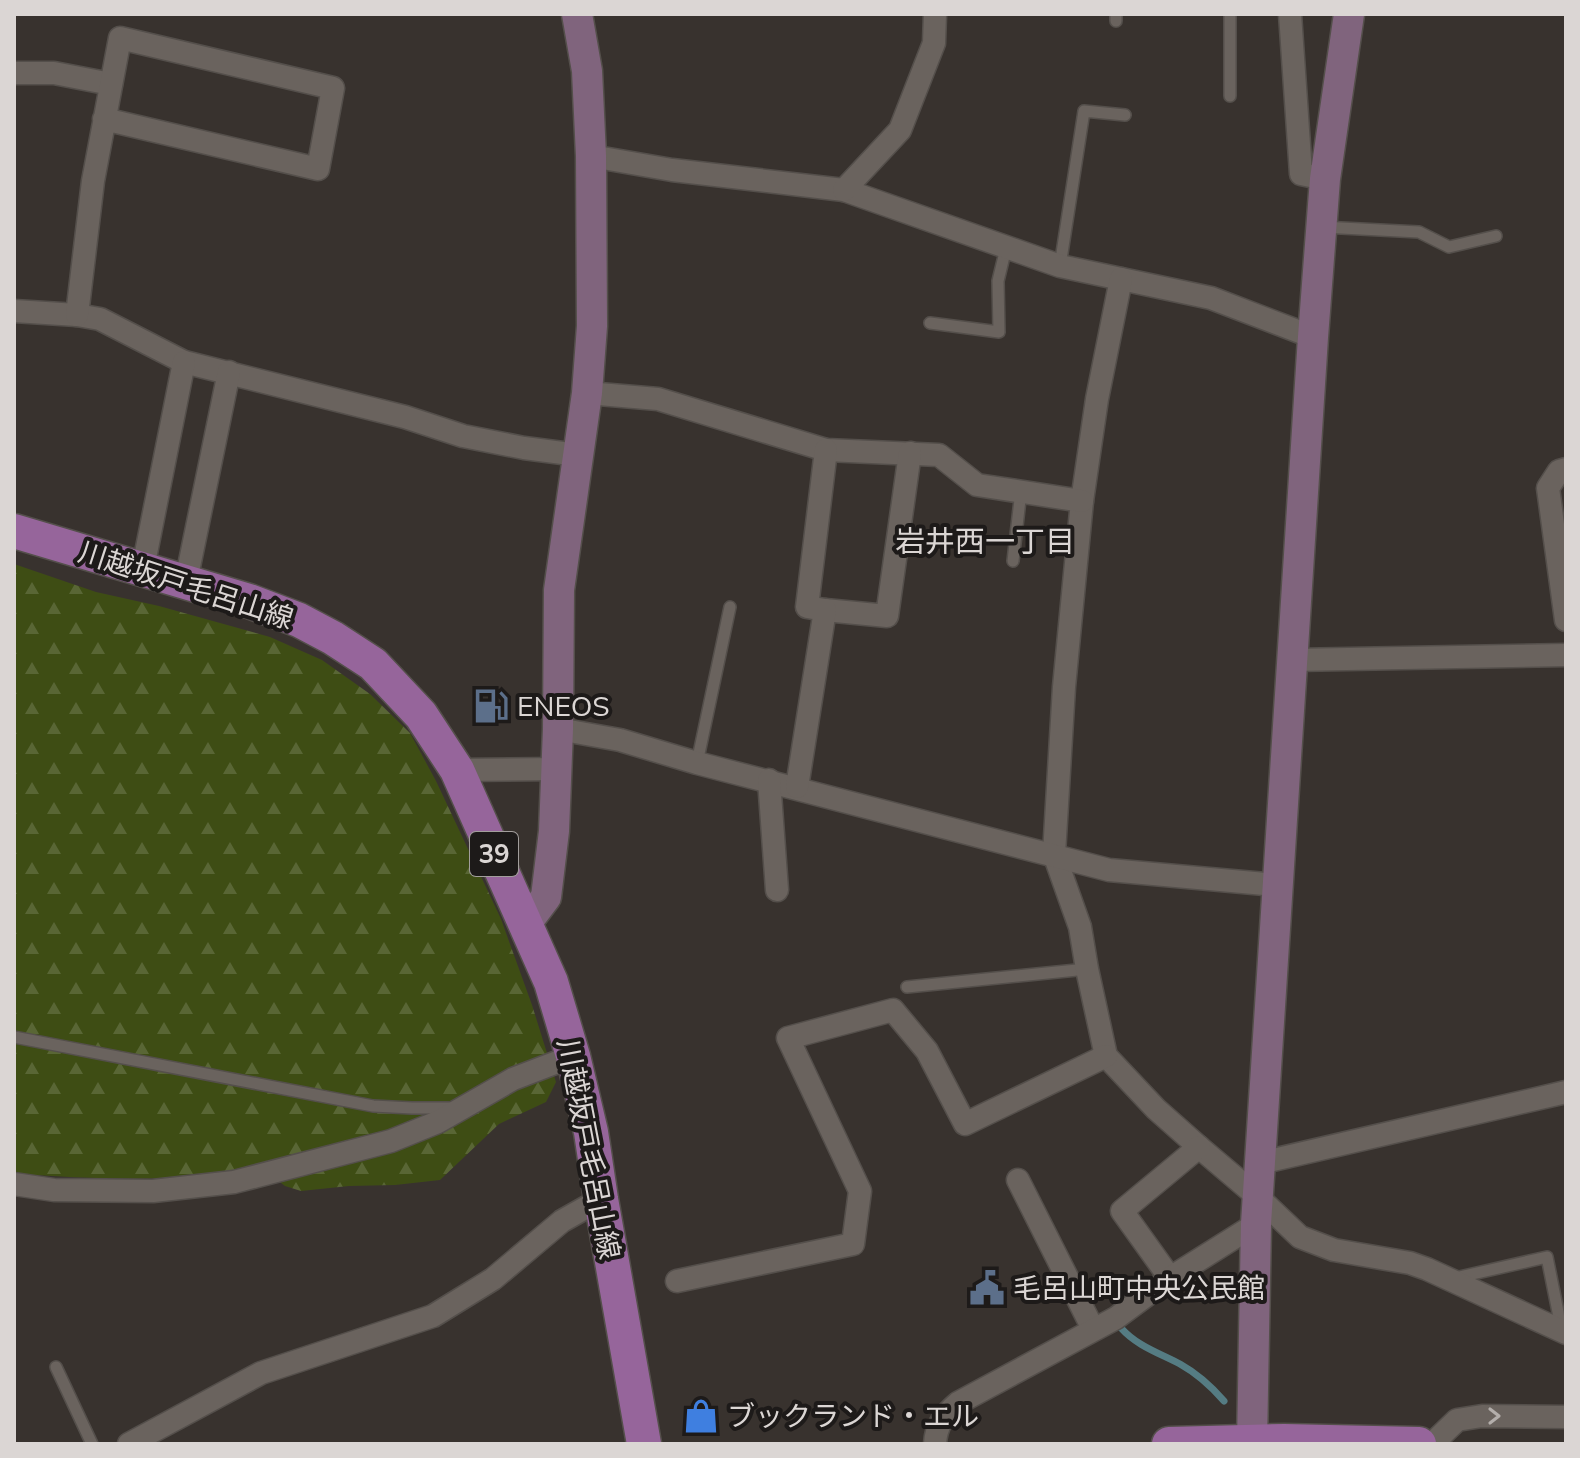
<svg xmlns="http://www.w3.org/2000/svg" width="1580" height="1458" viewBox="0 0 1580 1458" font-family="Mulish,'Noto Sans JP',sans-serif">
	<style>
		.forest { fill: url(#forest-firs) }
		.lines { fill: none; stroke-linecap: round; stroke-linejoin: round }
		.stream { stroke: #557c83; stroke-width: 7 }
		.lane-casing { stroke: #544f4b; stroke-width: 14 }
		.street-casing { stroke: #544f4b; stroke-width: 25 }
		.secondary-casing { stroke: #544f4b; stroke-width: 33 }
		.primary-casing { stroke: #544f4b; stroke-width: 37 }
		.lane { stroke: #6a635e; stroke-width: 11 }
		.street { stroke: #6a635e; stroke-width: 22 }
		.secondary { stroke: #80647d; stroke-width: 30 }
		.primary { stroke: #96659b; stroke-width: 34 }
		.oneway { stroke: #b3aeab }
		.labels { text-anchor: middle; stroke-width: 8; stroke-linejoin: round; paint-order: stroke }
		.shield { fill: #1d1a19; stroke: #a29e9c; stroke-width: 2 }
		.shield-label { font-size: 26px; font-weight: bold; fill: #dbd6d4 }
		.street-label { font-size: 28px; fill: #dbd6d4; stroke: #1d1a19 }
		.poi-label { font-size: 28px; fill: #dbd6d4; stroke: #1d1a19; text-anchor: start }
		.neighbourhood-label { font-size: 30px; fill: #dbd6d4; stroke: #1d1a19 }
	</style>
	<defs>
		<pattern id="forest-firs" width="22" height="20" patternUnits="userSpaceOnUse" patternTransform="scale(2)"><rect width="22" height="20" fill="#3e4d14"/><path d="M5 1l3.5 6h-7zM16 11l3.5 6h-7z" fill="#596635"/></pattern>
	</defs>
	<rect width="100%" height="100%" fill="#38322e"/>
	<path class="forest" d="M 14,564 L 96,592 L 159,606 L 270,637 L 322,660 L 370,694 L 410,733 L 436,781 L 501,919 L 532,1005 L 556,1082 L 546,1102 L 499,1124 L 440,1180 L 395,1185 L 349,1186 L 301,1191 L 285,1186 L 260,1167 C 235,1169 211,1175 187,1177 C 129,1181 71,1177 14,1174 Z"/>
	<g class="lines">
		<path class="stream" d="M 1121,1328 C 1137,1346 1159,1353 1180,1364 C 1198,1374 1211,1386 1224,1401"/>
		<g class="lane-casing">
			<g id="lane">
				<path d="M 1230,14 L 1230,96"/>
				<path d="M 1116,21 L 1116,14"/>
				<path d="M 1322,227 L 1419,232 L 1449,247 L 1496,236"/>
				<path d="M 1060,266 L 1084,111 L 1125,115"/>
				<path d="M 930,323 L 999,332 L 998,281 L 1006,248"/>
				<path d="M 1013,561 L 1021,491"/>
				<path d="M 697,763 L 730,607"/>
				<path d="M 907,987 L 1087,969"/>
				<path d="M 14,1037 L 373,1106 L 412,1108 L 455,1108"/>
				<path d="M 1455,1278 L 1547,1257 L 1558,1312 L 1560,1329"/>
				<path d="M 56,1367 L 92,1444"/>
			</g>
		</g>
		<g class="street-casing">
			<g id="street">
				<path d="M 1290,14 L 1301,174 L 1325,179"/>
				<path d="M 14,73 L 54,73 L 111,84"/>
				<path d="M 591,156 L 672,170 L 844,190 L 1060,266 L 1211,298 L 1313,337"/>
				<path d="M 844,190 L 900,130 L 934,43 L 935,14"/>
				<path d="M 1121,279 L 1097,399 L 1082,501 L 1064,687 L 1054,854 L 1080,927 L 1087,969 L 1106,1056 L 1156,1109 L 1199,1147 L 1258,1197 L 1300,1237 L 1334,1250 L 1410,1263 L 1427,1269 L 1566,1333"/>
				<path d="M 14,311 L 77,315 L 100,319 L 184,362 L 405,417 L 463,436 L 524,448 L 578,455"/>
				<path d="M 77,315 L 93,181 L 120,38 L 333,88 L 318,169 L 104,119"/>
				<path d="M 587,393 L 658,399 L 826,450 L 939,455 L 977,485 L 1082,501"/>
				<path d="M 1566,469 L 1559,471 L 1548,488 L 1566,620"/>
				<path d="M 143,568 L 184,362"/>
				<path d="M 186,581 L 229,372"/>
				<path d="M 825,610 L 887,616 L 910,453"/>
				<path d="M 1293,660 L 1566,655"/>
				<path d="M 558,729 L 620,740 L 697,763 L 1109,870 L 1276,885"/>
				<path d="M 457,770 L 557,769"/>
				<path d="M 769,780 L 777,890"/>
				<path d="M 797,787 L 825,610 L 807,607 L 826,450"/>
				<path d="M 1260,1163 L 1566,1092"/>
				<path d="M 1018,1180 L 1093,1329"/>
				<path d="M 14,1184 L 54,1190 L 153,1191 L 234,1182 L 391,1141 L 438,1122 L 513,1079 L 573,1056"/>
				<path d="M 1170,1278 L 1122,1211 L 1199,1147"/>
				<path d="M 677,1281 L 853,1244 L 860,1191 L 788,1038 L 893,1010 L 927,1051 L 965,1124 L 1106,1056"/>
				<path d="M 129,1444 L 261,1373 L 433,1316 L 493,1279 L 562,1221 L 601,1199"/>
				<path d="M 935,1444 C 936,1425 944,1415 958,1403 L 1116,1318 L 1170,1278 L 1256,1224"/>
				<path d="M 1432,1444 L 1457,1420 L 1482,1416 L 1566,1417"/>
			</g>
		</g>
		<g class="secondary-casing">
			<g id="secondary">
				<path d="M 525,925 L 546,897 L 554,831 L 558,729 L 559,590 L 587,393 L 592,326 L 591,156 L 587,71 L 577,14"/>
				<path d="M 1252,1444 L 1256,1224 L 1313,337 L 1325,179 L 1349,14"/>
			</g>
		</g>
		<g class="primary-casing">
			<g id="primary">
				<path d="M 14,531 L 249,601 L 299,620 L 333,638 L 373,664 L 421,715 L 457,770 L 551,982 L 573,1056 L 591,1132 L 601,1199 L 644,1444"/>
				<path d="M 1169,1444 L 1284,1441 L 1419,1444"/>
			</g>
		</g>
		<use href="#lane" class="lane"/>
		<use href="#street" class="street"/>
		<use href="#secondary" class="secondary"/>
		<use href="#primary" class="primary"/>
	</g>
	<defs><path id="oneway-chevron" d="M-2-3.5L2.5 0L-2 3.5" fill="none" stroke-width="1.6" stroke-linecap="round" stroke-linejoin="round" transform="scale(2)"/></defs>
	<use class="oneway" href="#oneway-chevron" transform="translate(1494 1416)"/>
	<defs>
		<g id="fuel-bare" transform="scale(2.76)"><path d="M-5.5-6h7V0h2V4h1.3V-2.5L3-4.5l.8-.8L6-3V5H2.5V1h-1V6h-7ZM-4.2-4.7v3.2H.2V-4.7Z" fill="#5c6f8a" stroke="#1d1a19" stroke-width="2.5" paint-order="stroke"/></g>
		<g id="civic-bare" transform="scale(2.76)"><path d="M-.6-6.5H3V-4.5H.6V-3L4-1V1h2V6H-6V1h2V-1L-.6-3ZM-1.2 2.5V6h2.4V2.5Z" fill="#5c6f8a" stroke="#1d1a19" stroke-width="2.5" paint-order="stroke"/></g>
		<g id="shop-bare" transform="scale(2.76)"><path d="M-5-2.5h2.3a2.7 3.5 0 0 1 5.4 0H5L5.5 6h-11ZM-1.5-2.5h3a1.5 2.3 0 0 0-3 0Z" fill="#3f7fe0" stroke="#1d1a19" stroke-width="2.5" paint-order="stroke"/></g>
	</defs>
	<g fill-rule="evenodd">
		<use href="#fuel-bare" x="491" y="706"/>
		<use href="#civic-bare" x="987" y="1288"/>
		<use href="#shop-bare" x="701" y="1416"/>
	</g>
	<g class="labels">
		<rect class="shield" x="470" y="832" width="48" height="44" rx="6"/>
		<g class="shield-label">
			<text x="494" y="863">39</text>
		</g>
		<g class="street-label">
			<text transform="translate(186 585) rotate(18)" y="10">川越坂戸毛呂山線</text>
			<text transform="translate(589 1149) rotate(79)" y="10">川越坂戸毛呂山線</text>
		</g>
		<g class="poi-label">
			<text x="517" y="716">ENEOS</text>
			<text x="1013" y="1298">毛呂山町中央公民館</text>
			<text x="727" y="1426">ブックランド・エル</text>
		</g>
		<g class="neighbourhood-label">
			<text x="985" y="552">岩井西一丁目</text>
		</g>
	</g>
	<rect width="1580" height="1458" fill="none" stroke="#dbd6d4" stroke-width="32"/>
</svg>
